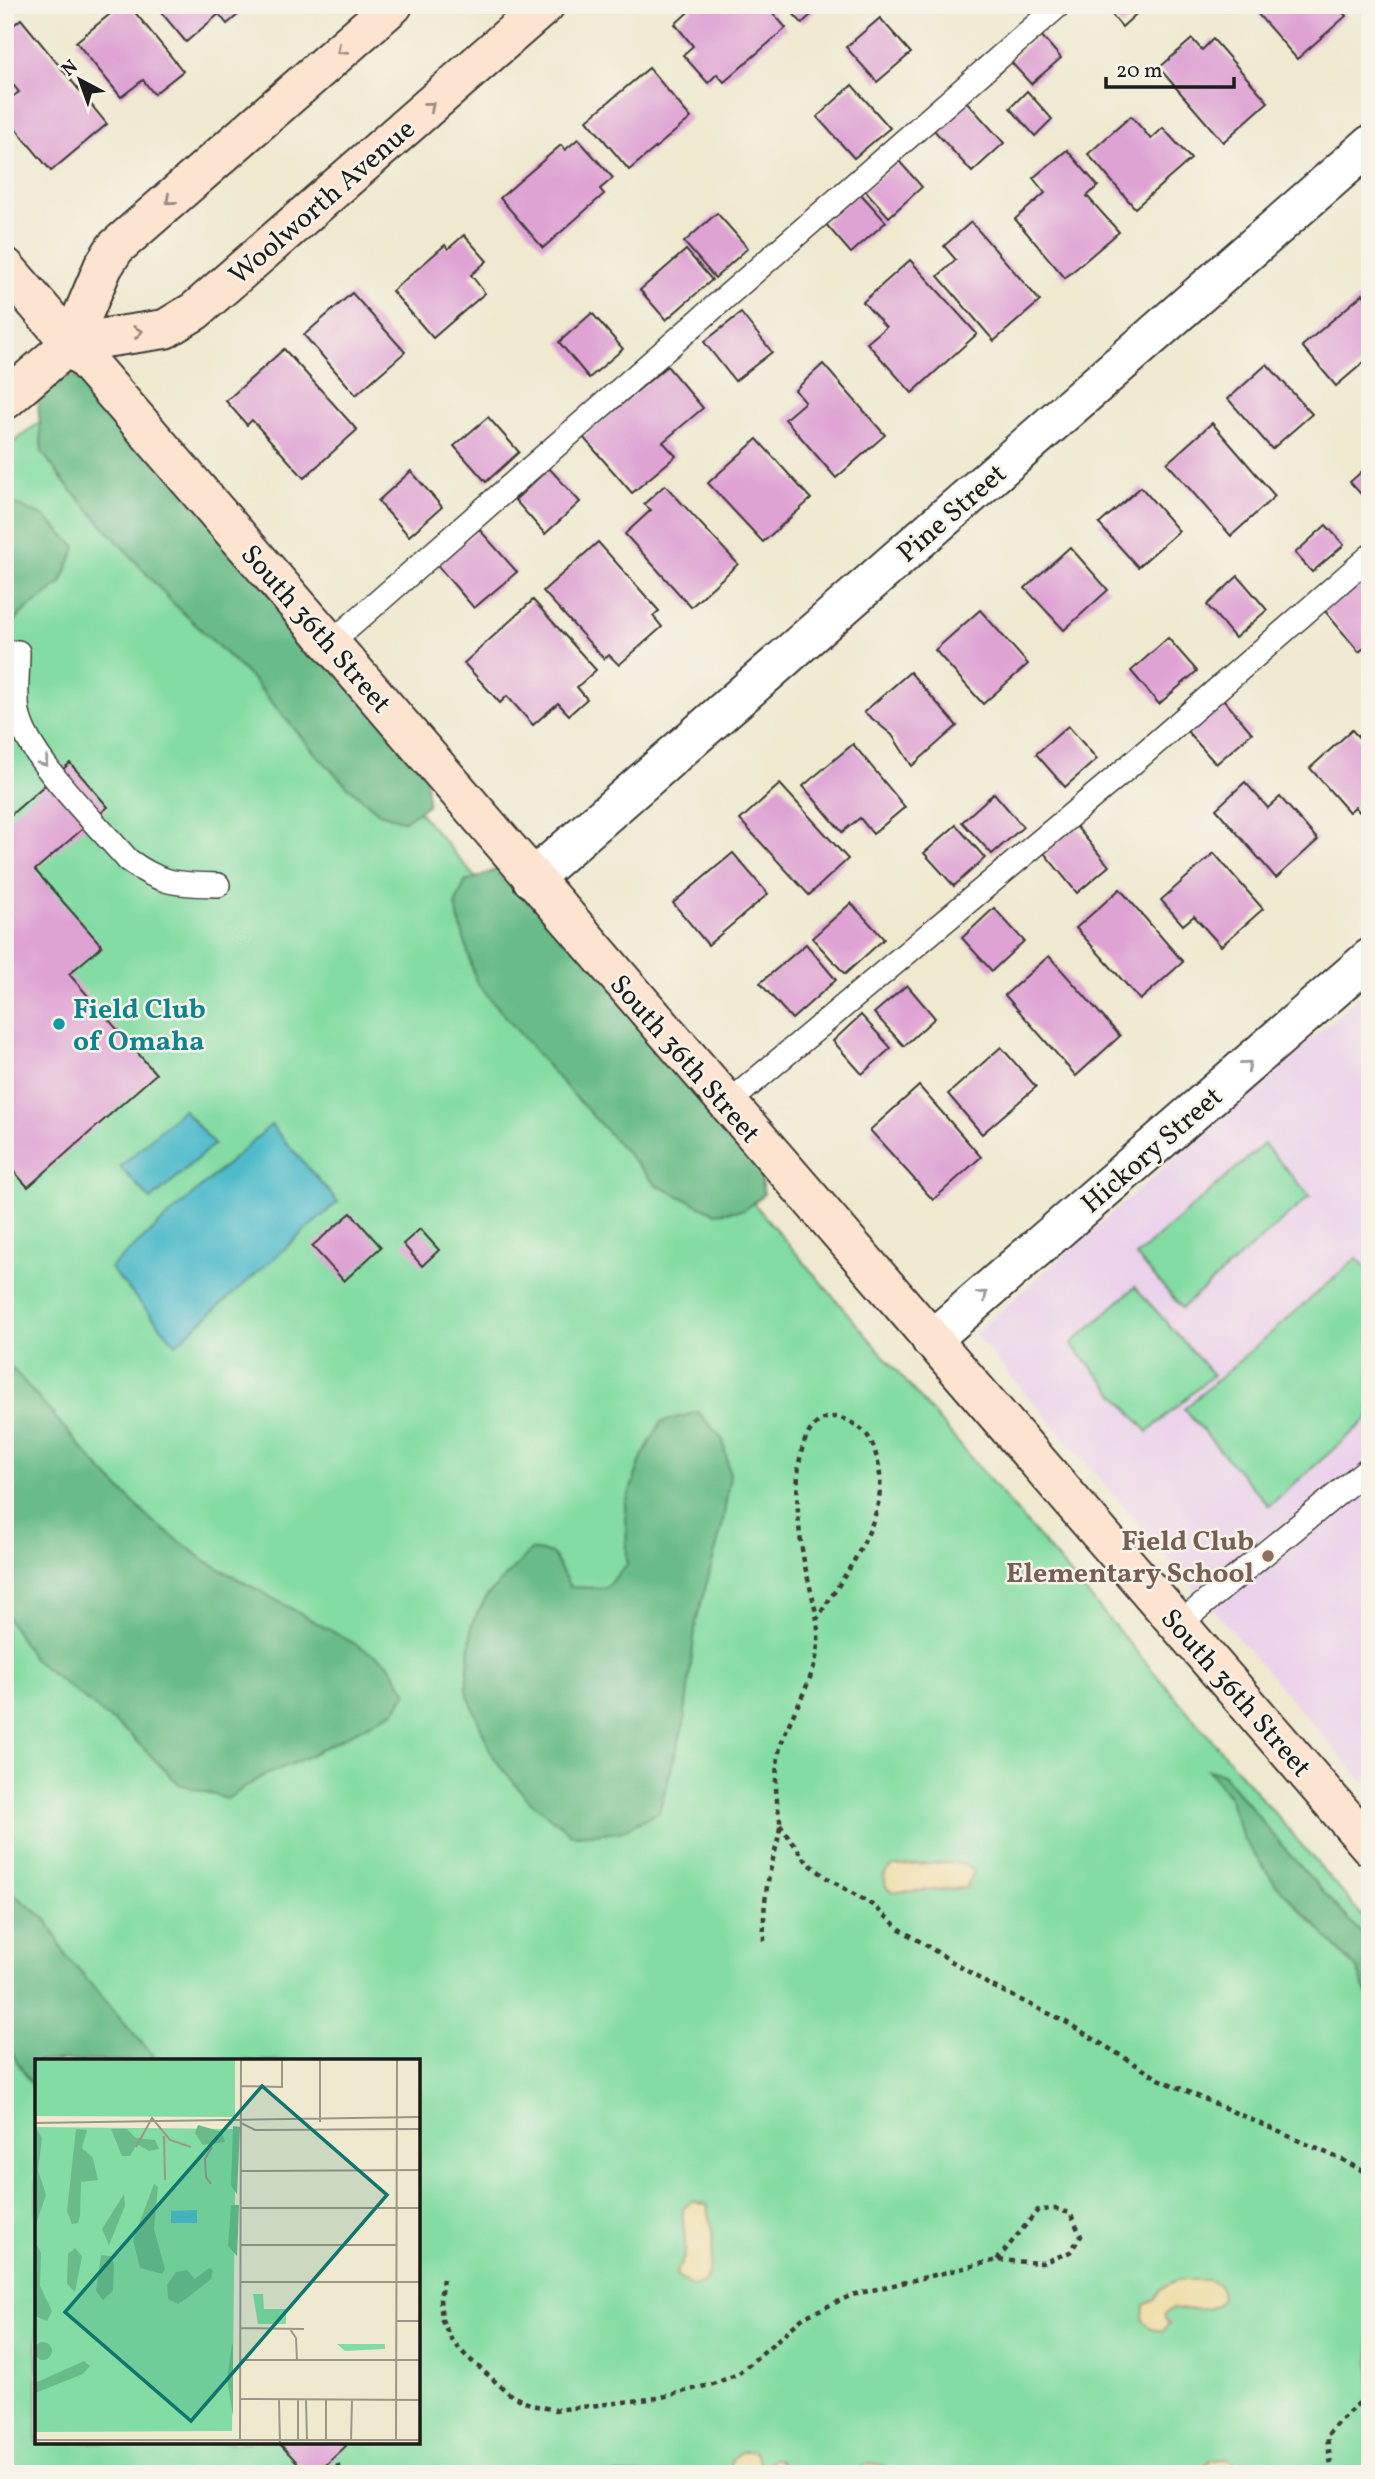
<svg xmlns="http://www.w3.org/2000/svg" width="1375" height="2479" viewBox="0 0 1375 2479" font-family="Vollkorn,serif">
	<style>
		.built { fill: #ebd1eb }
		.green { fill: #82dca3; stroke: #4f7c60; stroke-width: 2; fill-rule: evenodd }
		.forest { fill: #69bc89; stroke: #426c52; stroke-width: 2 }
		.sand { fill: #eeda9e; stroke: #857b5d; stroke-width: 2 }
		.water { fill: #4fbbca; stroke: #366c73; stroke-width: 2 }
		.building { fill: #dea2d3 }
		.lines { fill: none; stroke-linecap: round; stroke-linejoin: round }
		.lane-casing { stroke: #3c3b37; stroke-width: 26 }
		.street-casing { stroke: #3c3b37; stroke-width: 42 }
		.secondary-casing { stroke: #3c3b37; stroke-width: 42 }
		.path { stroke: #3c3b37; stroke-width: 4.5; stroke-dasharray: 5 5; stroke-linecap: butt }
		.lane { stroke: #fff; stroke-width: 23 }
		.street { stroke: #fff; stroke-width: 38 }
		.secondary { stroke: #fde4d1; stroke-width: 38 }
		.oneway { stroke: #988a80 }
		.oneway2 { stroke: #999 }
		.culture-dot { fill: #0f9aa8; stroke: #f7f3e8; stroke-width: 2.5 }
		.education-dot { fill: #8d6e63; stroke: #f7f3e8; stroke-width: 2.5 }
		.labels { text-anchor: middle; stroke-width: 5; stroke-linejoin: round; paint-order: stroke }
		.street-label { font-size: 28px; fill: #1c1c1c; stroke: #f7f3e8 }
		.culture-label { font-size: 28px; font-weight: bold; fill: #0d838f; stroke: #f7f3e8; text-anchor: start }
		.education-label { font-size: 28px; font-weight: bold; fill: #785e54; stroke: #f7f3e8; text-anchor: end }
		.inset-road { fill: none; stroke: #9b9788; stroke-width: 2 }
		.view { fill: #0f766e; fill-opacity: 0.15; stroke: #0f766e; stroke-width: 3.5 }
		.inset-edge { fill: none; stroke: #1c1c1c; stroke-width: 3.5 }
	</style>
	<rect width="100%" height="100%" fill="#f7f3e8"/>
	<filter id="ink" filterUnits="userSpaceOnUse"><feTurbulence type="fractalNoise" baseFrequency=".0143" numOctaves="2"/><feDisplacementMap in="SourceGraphic" scale="14" xChannelSelector="R" yChannelSelector="G"/><feConvolveMatrix kernelMatrix="1 2 1 2 8 2 1 2 1" color-interpolation-filters="sRGB"/></filter>
	<filter id="wash" filterUnits="userSpaceOnUse"><feTurbulence type="fractalNoise" baseFrequency=".00686" numOctaves="4" result="noise"/><feDisplacementMap in="SourceGraphic" scale="28" xChannelSelector="R" yChannelSelector="G"/><feGaussianBlur stdDeviation="1.57" result="paint"/><feColorMatrix in="noise" values="0 0 0 0 0 0 0 0 0 0 0 0 0 0 0 0 0 1.4 0 .05"/><feComposite in="paint" operator="in"/></filter>
	<g filter="url(#wash)">
		<rect width="100%" height="100%" fill="#efe9d0"/>
		<path class="built" d="M 1370,988 L 1370,1778 L 1364,1783 L 974,1334 Z"/>
		<g class="green">
			<path d="M 75,409 L 1370,1925 L 1370,2474 L 5,2474 L 5,449 L 36,425 ZM 37,2061 L 418,2061 L 418,2442 L 37,2442 Z"/>
			<path d="M 1264,1144 L 1310,1196 L 1182,1308 L 1136,1256 Z"/>
			<path d="M 1357,1258 L 1370,1272 L 1370,1417 L 1269,1506 L 1184,1409 Z"/>
			<path d="M 1135,1287 L 1213,1375 L 1148,1432 L 1071,1344 Z"/>
		</g>
		<g class="forest">
			<path d="M 87,376 L 425,770 L 428,804 L 405,821 L 379,813 L 348,787 L 314,752 L 251,678 L 171,601 L 64,482 L 42,452 L 38,403 L 58,378 Z"/>
			<path d="M 5,500 L 45,517 L 76,547 L 61,583 L 22,613 L 5,634 Z"/>
			<path d="M 506,866 L 732,1115 L 759,1171 L 764,1194 L 744,1210 L 715,1213 L 656,1185 L 557,1077 L 476,982 L 455,905 L 465,882 Z"/>
			<path d="M 5,1360 L 102,1471 L 151,1520 L 206,1561 L 387,1662 L 407,1692 L 396,1710 L 305,1758 L 263,1776 L 227,1799 L 179,1784 L 129,1734 L 32,1658 L 5,1614 Z"/>
			<path d="M 698,1412 L 723,1440 L 730,1475 L 722,1527 L 696,1622 L 684,1723 L 659,1812 L 620,1832 L 573,1835 L 527,1799 L 492,1755 L 466,1690 L 472,1623 L 487,1596 L 531,1550 L 553,1554 L 570,1587 L 605,1588 L 627,1565 L 626,1503 L 642,1457 L 661,1422 Z"/>
			<path d="M 1208,1770 L 1223,1774 L 1289,1854 L 1370,1943 L 1370,2000 L 1357,1969 L 1275,1883 L 1243,1838 L 1228,1795 Z"/>
			<path d="M 5,1887 L 48,1921 L 66,1956 L 158,2061 L 37,2061 L 37,2093 L 11,2052 L 5,2049 Z"/>
		</g>
		<g class="sand">
			<path d="M 949,1863 C 959,1864 968,1863 974,1872 L 966,1888 L 897,1892 L 890,1891 L 886,1887 L 884,1875 L 893,1866 Z"/>
			<path d="M 692,2201 L 707,2205 C 714,2230 715,2258 705,2282 L 693,2287 L 677,2277 L 676,2270 C 694,2252 680,2231 683,2209 Z"/>
			<path d="M 1178,2280 L 1207,2280 L 1218,2284 C 1235,2315 1189,2310 1173,2308 L 1165,2314 L 1165,2319 L 1169,2324 L 1163,2331 L 1151,2329 L 1143,2319 L 1144,2305 L 1155,2300 C 1160,2288 1166,2285 1178,2280 Z"/>
			<path d="M 744,2451 L 754,2451 L 760,2464 L 766,2464 L 774,2459 L 780,2460 L 784,2474 L 732,2474 L 730,2471 C 731,2461 735,2454 744,2451 Z"/>
			<path d="M 1227,2459 L 1233,2463 L 1231,2474 L 1163,2474 L 1166,2471 L 1199,2471 L 1212,2460 Z"/>
			<path d="M 872,2463 L 885,2466 L 888,2474 L 855,2474 L 865,2464 Z"/>
		</g>
		<g class="water">
			<path d="M 183,1109 L 214,1144 L 151,1200 L 120,1167 Z"/>
			<path d="M 271,1125 L 338,1202 L 176,1344 L 110,1268 Z"/>
		</g>
		<g id="blocks">
			<g class="building">
				<path d="M 121,5 L 129,5 L 183,71 L 154,94 L 143,80 L 121,97 L 76,42 Z"/>
				<path d="M 155,5 L 250,5 L 227,24 L 219,14 L 186,42 Z"/>
				<path d="M 696,5 L 766,5 L 786,28 L 724,82 L 717,74 L 708,83 L 683,55 L 693,46 L 675,24 Z"/>
				<path d="M 785,5 L 822,5 L 802,23 Z"/>
				<path d="M 1104,5 L 1146,5 L 1122,27 Z"/>
				<path d="M 1250,5 L 1337,5 L 1346,16 L 1297,59 Z"/>
				<path d="M 880,18 L 911,53 L 877,82 L 846,47 Z"/>
				<path d="M 21,19 L 107,124 L 51,171 L 5,116 L 5,102 L 19,92 L 5,75 L 5,32 Z"/>
				<path d="M 1040,34 L 1061,58 L 1031,84 L 1010,61 Z"/>
				<path d="M 1192,39 L 1202,50 L 1213,39 L 1268,102 L 1223,142 L 1159,68 Z"/>
				<path d="M 649,68 L 691,118 L 629,170 L 587,120 Z"/>
				<path d="M 852,85 L 890,128 L 854,158 L 817,117 Z"/>
				<path d="M 1027,91 L 1052,119 L 1035,136 L 1010,108 Z"/>
				<path d="M 964,99 L 1004,143 L 972,172 L 932,128 Z"/>
				<path d="M 1131,116 L 1151,139 L 1163,128 L 1191,159 L 1135,208 L 1088,154 Z"/>
				<path d="M 578,139 L 613,178 L 600,189 L 604,194 L 543,248 L 500,198 L 561,145 L 565,150 Z"/>
				<path d="M 1067,150 L 1098,186 L 1087,196 L 1119,232 L 1065,278 L 1015,219 L 1045,193 L 1033,178 Z"/>
				<path d="M 899,161 L 922,187 L 889,217 L 865,190 Z"/>
				<path d="M 859,192 L 886,222 L 851,253 L 824,222 Z"/>
				<path d="M 717,213 L 748,248 L 715,278 L 684,242 Z"/>
				<path d="M 971,222 L 1040,301 L 994,341 L 938,276 L 956,260 L 944,246 Z"/>
				<path d="M 464,235 L 487,261 L 471,275 L 485,293 L 433,338 L 392,291 L 445,245 L 448,249 Z"/>
				<path d="M 686,250 L 712,280 L 666,320 L 640,290 Z"/>
				<path d="M 910,260 L 977,334 L 912,393 L 867,343 L 886,327 L 863,302 Z"/>
				<path d="M 352,293 L 405,352 L 356,395 L 304,335 Z"/>
				<path d="M 1363,294 L 1370,302 L 1370,357 L 1336,386 L 1302,346 Z"/>
				<path d="M 592,313 L 623,349 L 589,378 L 559,342 Z"/>
				<path d="M 741,313 L 772,352 L 735,381 L 704,342 Z"/>
				<path d="M 284,349 L 357,430 L 304,478 L 252,420 L 247,425 L 226,401 Z"/>
				<path d="M 823,364 L 885,435 L 836,478 L 785,419 L 805,402 L 795,390 Z"/>
				<path d="M 1267,364 L 1312,414 L 1272,449 L 1228,399 Z"/>
				<path d="M 667,366 L 703,408 L 663,442 L 676,456 L 632,493 L 583,437 Z"/>
				<path d="M 488,417 L 519,452 L 486,482 L 454,446 Z"/>
				<path d="M 1212,423 L 1275,496 L 1231,536 L 1167,463 Z"/>
				<path d="M 757,439 L 811,499 L 763,542 L 708,483 Z"/>
				<path d="M 1370,464 L 1370,504 L 1350,482 Z"/>
				<path d="M 549,468 L 580,502 L 545,534 L 515,500 Z"/>
				<path d="M 411,471 L 442,507 L 409,536 L 378,501 Z"/>
				<path d="M 665,485 L 738,564 L 691,607 L 625,534 L 651,510 L 644,504 Z"/>
				<path d="M 1141,487 L 1179,531 L 1138,567 L 1099,524 Z"/>
				<path d="M 1326,525 L 1344,545 L 1312,572 L 1295,553 Z"/>
				<path d="M 479,529 L 517,572 L 474,608 L 437,565 Z"/>
				<path d="M 598,542 L 659,611 L 653,616 L 662,627 L 619,665 L 609,655 L 604,659 L 543,591 Z"/>
				<path d="M 1070,547 L 1108,590 L 1064,630 L 1025,588 Z"/>
				<path d="M 1367,575 L 1370,579 L 1370,643 L 1359,652 L 1324,610 Z"/>
				<path d="M 1238,576 L 1267,610 L 1235,638 L 1207,605 Z"/>
				<path d="M 533,600 L 596,670 L 577,687 L 587,699 L 569,715 L 558,703 L 533,725 L 507,696 L 500,703 L 464,663 Z"/>
				<path d="M 980,610 L 1028,664 L 983,704 L 935,650 Z"/>
				<path d="M 1168,638 L 1197,671 L 1159,704 L 1131,671 Z"/>
				<path d="M 910,672 L 957,726 L 912,766 L 892,735 L 864,712 Z"/>
				<path d="M 1223,699 L 1252,733 L 1216,764 L 1187,731 Z"/>
				<path d="M 1068,726 L 1097,759 L 1065,787 L 1036,754 Z"/>
				<path d="M 1352,730 L 1370,750 L 1370,811 L 1364,817 L 1355,807 L 1349,812 L 1310,768 Z"/>
				<path d="M 853,744 L 905,807 L 873,834 L 860,818 L 842,832 L 803,786 Z"/>
				<path d="M 70,763 L 108,807 L 35,870 L 102,946 L 69,974 L 156,1074 L 28,1187 L 5,1162 L 5,820 Z"/>
				<path d="M 1245,782 L 1268,808 L 1280,797 L 1318,840 L 1276,878 L 1216,809 Z"/>
				<path d="M 780,784 L 848,859 L 809,895 L 740,820 Z"/>
				<path d="M 994,793 L 1023,827 L 992,854 L 962,822 Z"/>
				<path d="M 956,825 L 985,858 L 954,886 L 924,853 Z"/>
				<path d="M 1076,826 L 1109,866 L 1077,893 L 1044,853 Z"/>
				<path d="M 733,853 L 768,894 L 708,945 L 673,903 Z"/>
				<path d="M 1214,853 L 1263,909 L 1221,946 L 1194,916 L 1183,925 L 1161,900 Z"/>
				<path d="M 1120,889 L 1183,962 L 1140,1000 L 1076,928 Z"/>
				<path d="M 851,903 L 884,939 L 845,974 L 812,938 Z"/>
				<path d="M 994,908 L 1024,941 L 992,971 L 962,938 Z"/>
				<path d="M 806,944 L 836,980 L 792,1019 L 760,983 Z"/>
				<path d="M 1049,956 L 1120,1036 L 1076,1076 L 1005,995 Z"/>
				<path d="M 907,985 L 935,1018 L 904,1046 L 874,1013 Z"/>
				<path d="M 861,1015 L 891,1048 L 862,1074 L 833,1041 Z"/>
				<path d="M 1001,1047 L 1036,1087 L 982,1134 L 948,1094 Z"/>
				<path d="M 919,1086 L 981,1157 L 933,1200 L 870,1130 Z"/>
				<path d="M 351,1213 L 381,1247 L 344,1281 L 312,1246 Z"/>
				<path d="M 420,1229 L 439,1250 L 422,1266 L 403,1244 Z"/>
				<path d="M 278,2442 L 342,2442 L 346,2446 L 316,2474 L 308,2474 Z"/>
			</g>
		</g>
	</g>
	<g filter="url(#ink)">
		<use href="#blocks" fill-opacity="0" stroke="#3c3b37" stroke-width="2"/>
		<g class="lines">
			<g class="lane-casing">
				<g id="lane">
					<path d="M 331,643 L 1059,5"/>
					<path d="M 18,652 C 18,671 15,693 18,712 C 25,756 98,825 128,860 C 162,885 178,884 218,885"/>
					<path d="M 727,1104 L 1127,768 L 1370,556"/>
					<path d="M 1179,1624 L 1370,1467"/>
				</g>
			</g>
			<g class="street-casing">
				<g id="street">
					<path d="M 532,879 L 1370,145"/>
					<path d="M 931,1340 L 1370,958"/>
				</g>
			</g>
			<g class="secondary-casing">
				<g id="secondary">
					<path d="M 5,267 L 1370,1846"/>
					<path d="M 71,343 L 165,329 L 195,311 L 545,5"/>
					<path d="M 5,400 L 71,343 L 103,267 L 115,248 L 393,5"/>
				</g>
			</g>
			<g class="path">
				<path d="M 780,1825 L 807,1862 L 827,1878 L 874,1906 L 900,1929 L 988,1984 L 1066,2022 L 1159,2079 L 1345,2161 L 1370,2175"/>
				<path d="M 764,1941 C 763,1915 765,1892 771,1867 C 774,1854 779,1840 780,1826 C 781,1818 777,1808 777,1800 C 775,1784 776,1768 779,1752 C 788,1715 816,1682 818,1643 C 820,1611 806,1581 802,1549 C 797,1519 791,1449 814,1426 C 825,1414 838,1415 852,1423 C 866,1430 872,1440 876,1455 C 895,1514 846,1571 817,1619"/>
				<path d="M 443,2279 L 440,2299 L 442,2320 L 451,2339 L 466,2356 L 512,2396 L 532,2405 L 555,2410 L 658,2398 L 713,2384 L 738,2374 L 804,2317 L 852,2295 L 997,2260 L 1042,2263 L 1070,2252 L 1081,2236 L 1070,2213 L 1055,2209 L 1038,2210 L 997,2260"/>
				<path d="M 96,2474 L 97,2474"/>
				<path d="M 329,2474 L 338,2466 L 347,2474"/>
				<path d="M 1332,2474 L 1327,2436 L 1338,2422 L 1370,2393"/>
			</g>
			<use href="#lane" class="lane"/>
			<use href="#street" class="street"/>
			<use href="#secondary" class="secondary"/>
		</g>
		<defs><path id="oneway-chevron" d="M-2-3.5L2.5 0L-2 3.5" fill="none" stroke-width="1.6" stroke-linecap="round" stroke-linejoin="round" transform="scale(1.75)"/></defs>
		<g class="oneway">
			<use href="#oneway-chevron" transform="translate(341 50) rotate(139)"/>
			<use href="#oneway-chevron" transform="translate(430 106) rotate(-41)"/>
			<use href="#oneway-chevron" transform="translate(170 200) rotate(139)"/>
			<use href="#oneway-chevron" transform="translate(138 332) rotate(-8)"/>
		</g>
		<g class="oneway2">
			<use href="#oneway-chevron" transform="translate(44 762) rotate(52)"/>
			<use href="#oneway-chevron" transform="translate(1247 1065) rotate(-41)"/>
			<use href="#oneway-chevron" transform="translate(983 1295) rotate(-41)"/>
		</g>
	</g>
	<circle class="culture-dot" cx="59" cy="1024" r="7"/>
	<circle class="education-dot" cx="1268" cy="1556" r="7"/>
	<g class="labels">
		<g class="street-label">
			<text transform="translate(321 201) rotate(-41)" y="10">Woolworth Avenue</text>
			<text transform="translate(951 512) rotate(-41)" y="10">Pine Street</text>
			<text transform="translate(317 628) rotate(49)" y="10">South 36th Street</text>
			<text transform="translate(686 1058) rotate(49)" y="10">South 36th Street</text>
			<text transform="translate(1151 1149) rotate(-41)" y="10">Hickory Street</text>
			<text transform="translate(1237 1692) rotate(49)" y="10">South 36th Street</text>
		</g>
		<g class="culture-label">
			<text x="73" y="1018">Field Club<tspan x="73" dy="32">of Omaha</tspan></text>
		</g>
		<g class="education-label">
			<text x="1254" y="1550">Field Club<tspan x="1254" dy="32">Elementary School</tspan></text>
		</g>
	</g>
	<g transform="translate(35 2059)">
		<rect width="385" height="385" fill="#efe9d0"/>
		<path d="M 0,0 L 200,0 L 200,58 L 0,57 ZM 0,68 L 201,70 L 197,372 L 0,373 ZM 218,235 L 228,235 L 229,250 L 251,250 L 251,265 L 223,265 ZM 302,285 L 350,285 L 350,290 L 310,292 Z" fill="#82dca3"/>
		<path d="M 163,66 L 187,73 L 190,83 L 168,86 L 160,74 ZM 0,67 L 7,79 L 3,111 L 11,136 L 0,168 ZM 198,67 L 205,68 L 202,135 L 196,127 ZM 41,70 L 52,71 L 47,89 L 58,99 L 63,121 L 46,123 L 45,157 L 43,164 L 37,165 L 32,152 ZM 76,70 L 92,70 L 101,79 L 120,81 L 124,90 L 114,92 L 102,85 L 95,97 L 87,97 ZM 119,125 L 123,128 L 119,170 L 130,210 L 127,215 L 105,209 L 98,181 ZM 89,135 L 90,147 L 74,186 L 67,170 ZM 196,146 L 204,146 L 202,197 L 193,187 ZM 0,183 L 6,194 L 5,227 L 17,252 L 12,262 L 0,257 ZM 40,189 L 47,197 L 40,233 L 32,225 L 33,195 ZM 66,196 L 76,197 L 79,206 L 78,232 L 68,241 L 61,232 ZM 174,209 L 178,211 L 176,220 L 152,239 L 143,245 L 133,240 L 132,226 L 141,213 L 152,211 L 160,220 ZM-1 292a9 9 0 1 1 18 0a9 9 0 1 1-18 0ZM 197,285 L 198,286 L 198,357 L 192,320 ZM 49,302 L 55,307 L 48,315 L 0,334 L 0,324 Z" fill="#69bc89"/>
		<path d="M 162,151 L 162,164 L 136,164 L 136,152 Z" fill="#4fbbca"/>
		<path class="inset-road" d="M 206,27 L 247,28 L 247,0M 285,63 L 285,0M 0,64 L 385,58M 206,64 L 220,71 L 385,70M 129,77 L 130,121M 101,88 L 117,59 L 135,81 L 156,88M 206,112 L 385,111M 176,125 L 171,118 L 170,100 L 177,88M 206,149 L 385,149M 205,186 L 361,186M 205,223 L 385,223M 361,262 L 385,262M 205,269 L 269,270M 255,270 L 261,279 L 262,301M 205,301 L 385,301M 205,340 L 385,341M 244,341 L 245,384M 263,341 L 263,382M 271,341 L 272,382M 0,381 L 385,381M 205,381 L 206,0M 291,382 L 291,341M 316,382 L 317,341M 361,382 L 362,0"/>
		<path class="view" d="M 227,27 L 352,136 L 156,362 L 30,253 Z"/>
		<rect width="385" height="385" class="inset-edge"/>
	</g>
	<rect width="1375" height="2479" fill="none" stroke="#f7f3e8" stroke-width="28"/>
	<g transform="translate(80 80) rotate(319)" stroke="#f7f3e8" stroke-width="5" paint-order="stroke">
	<path d="M0-5L12 26L0 18L-12 26Z" fill="#1c1c1c"/>
	<text y="-10" font-size="19" font-weight="bold" text-anchor="middle" fill="#1c1c1c">N</text>
	</g>
	<path d="M1106 77v10h128v-10" fill="none" stroke="#1c1c1c" stroke-width="3.5"/>
	<text x="1116" y="77" font-size="21" fill="#1c1c1c" stroke="#f7f3e8" stroke-width="5" paint-order="stroke">20 m</text>
</svg>
